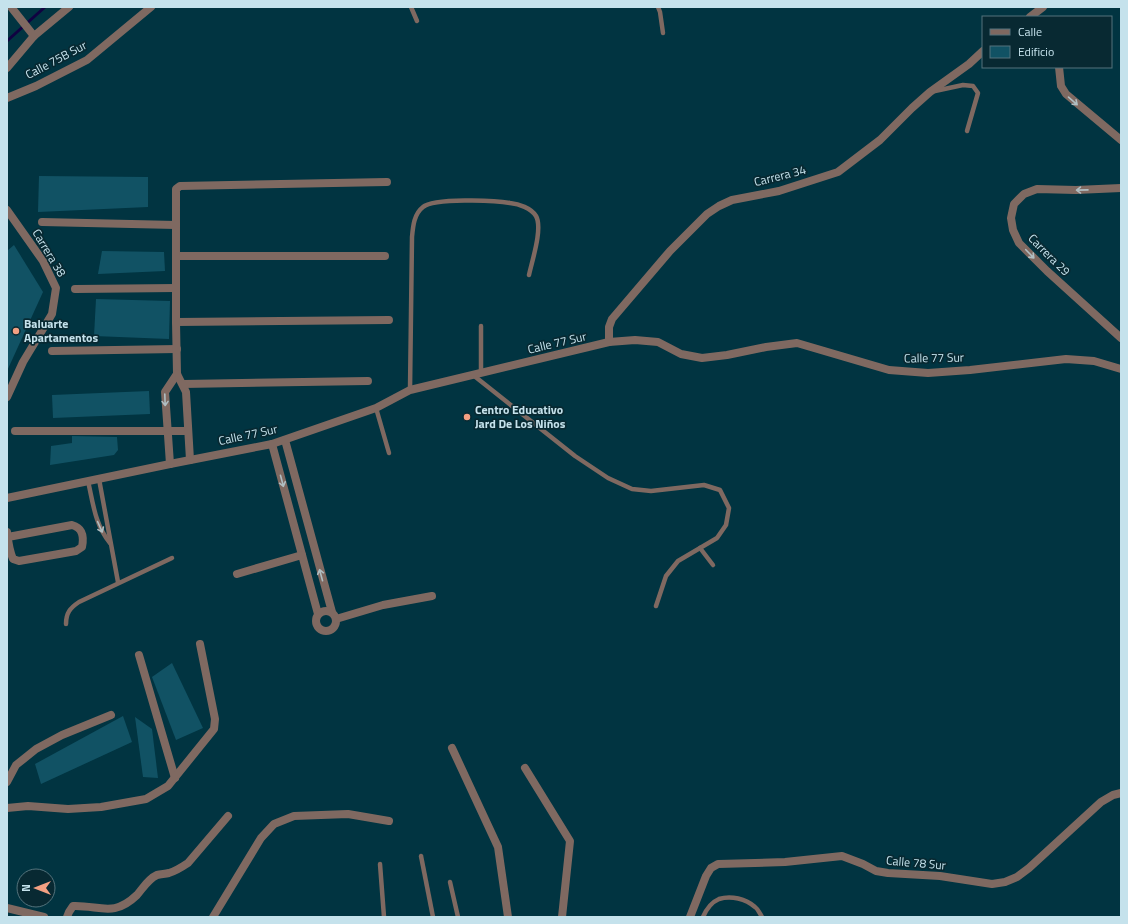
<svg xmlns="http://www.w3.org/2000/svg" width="1128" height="924" viewBox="0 0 1128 924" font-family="'Titillium Web',sans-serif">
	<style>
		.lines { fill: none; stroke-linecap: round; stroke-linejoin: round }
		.stream { stroke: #100241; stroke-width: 3 }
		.building { fill: #115264 }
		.service { stroke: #7f6961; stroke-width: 4.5 }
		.minor { stroke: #7f6961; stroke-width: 8 }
		.oneway { stroke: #b0bec2 }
		.poi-dot { fill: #f3a082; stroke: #082932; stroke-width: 1.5 }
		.labels { text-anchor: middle; stroke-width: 3.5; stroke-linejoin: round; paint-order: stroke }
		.street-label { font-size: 12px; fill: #c5e2ec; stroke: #082932 }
		.poi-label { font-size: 12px; font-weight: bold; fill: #c5e2ec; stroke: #082932; text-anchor: start }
	</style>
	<rect width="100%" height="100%" fill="#013441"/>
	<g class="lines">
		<path class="stream" d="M 7,41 L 45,7"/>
	</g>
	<g class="building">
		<path d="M 39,176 L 148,177 L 148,207 L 38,212 Z"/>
		<path d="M 14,245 L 43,292 L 7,371 L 7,251 Z"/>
		<path d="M 102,251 L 164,252 L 165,271 L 98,274 Z"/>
		<path d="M 96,299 L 170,301 L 169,339 L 94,336 Z"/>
		<path d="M 149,391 L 150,414 L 53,418 L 52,395 Z"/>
		<path d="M 72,436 L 117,437 L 118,450 L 114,455 L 50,465 L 51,446 L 72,443 Z"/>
		<path d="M 172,663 L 203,728 L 176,740 L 152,677 Z"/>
		<path d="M 123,716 L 132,742 L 41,784 L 35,764 Z"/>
		<path d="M 135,717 L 152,729 L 158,778 L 143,777 Z"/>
	</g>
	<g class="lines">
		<g class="service">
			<path d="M 411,7 L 417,21"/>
			<path d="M 658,7 L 660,12 L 663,33"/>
			<path d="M 935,91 L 963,85 L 973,86 L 978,93 L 967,131"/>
			<path d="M 481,326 L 481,373"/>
			<path d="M 473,375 L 575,456 L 608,478 L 632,489 L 651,491 L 704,485 L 720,490 L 729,508 L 726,525 L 717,538 L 678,561 L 666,576 L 656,606"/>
			<path d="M 410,390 L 412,237 C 413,226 414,214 423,207 C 433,198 495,200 510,203 C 519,204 531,208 536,216 C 543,228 532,261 529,275"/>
			<path d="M 376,408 L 389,453"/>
			<path d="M 99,479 L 118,582"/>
			<path d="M 88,481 C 93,503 95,525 110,543"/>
			<path d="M 700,548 L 713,565"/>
			<path d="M 66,624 C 66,613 70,608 79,602 L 172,558"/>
			<path d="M 421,856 L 433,917"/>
			<path d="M 380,864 L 384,917"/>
			<path d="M 450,882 L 458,917"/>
			<path d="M 703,917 C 706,910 712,902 719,899 C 731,895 746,899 755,907 C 758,909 760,914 762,917"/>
		</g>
		<g class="minor">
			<path d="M 11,7 L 34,36"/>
			<path d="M 1030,17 L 1043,7"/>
			<path d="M 1059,67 L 1061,86 L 1066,94 L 1121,140"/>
			<path d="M 7,68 L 34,36 L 69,7"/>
			<path d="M 7,98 L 36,86 L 87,60 L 151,7"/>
			<path d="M 1121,188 L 1076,190 L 1037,189 L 1024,194 L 1014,204 L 1011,218 L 1013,230 L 1019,243 L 1047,271 L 1121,338"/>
			<path d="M 7,210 L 43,261 L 56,288 L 52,314 L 23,362 L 7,397"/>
			<path d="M 42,222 L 176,225"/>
			<path d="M 177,256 L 385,256"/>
			<path d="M 75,289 L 176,288"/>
			<path d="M 176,322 L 389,320"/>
			<path d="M 609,342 L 609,327 L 612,319 L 670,251 L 707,214 L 719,206 L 732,200 L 779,191 L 838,172 L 880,140 L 912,108 L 930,92 L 969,64 L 983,51"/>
			<path d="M 52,351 L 177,349"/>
			<path d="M 183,384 L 368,381"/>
			<path d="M 15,431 L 188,431"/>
			<path d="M 285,440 L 332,612"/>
			<path d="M 272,444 L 318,614"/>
			<path d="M 190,460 L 186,392 L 177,374 L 176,322 L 176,189 L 180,186 L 387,182"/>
			<path d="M 170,464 L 165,392 L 177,374"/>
			<path d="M 7,498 L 170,464 L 272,444 L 376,408 L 410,390 L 609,342 L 635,340 L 658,342 L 681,354 L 702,358 L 727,355 L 766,347 L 797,343 L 889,370 L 928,373 L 970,370 L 1066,359 L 1094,361 L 1121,369"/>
			<path d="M 7,532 C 8,541 9,550 13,559 L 19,561 L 76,551 L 82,547 C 84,537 83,528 72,525 L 8,537"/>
			<path d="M 237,574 L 302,555"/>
			<circle cx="326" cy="621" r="10"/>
			<path d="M 336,619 L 383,605 L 432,596"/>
			<path d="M 139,655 L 175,778"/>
			<path d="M 452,748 L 498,847 L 508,917"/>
			<path d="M 525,768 L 570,841 L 562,917"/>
			<path d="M 7,782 L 16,765 L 36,749 L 62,735 L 111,715"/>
			<path d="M 7,808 L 28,806 L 68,809 L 101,807 L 146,799 L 168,786 L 214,729 L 215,719 L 200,644"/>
			<path d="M 7,908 L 44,917"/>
			<path d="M 67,917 L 69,912 L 73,906 C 100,905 113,918 137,895 C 143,888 148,879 157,875 C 161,874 165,874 169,873 C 176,871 182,867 188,863 L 228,816"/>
			<path d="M 213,917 L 261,838 L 274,824 L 294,816 L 348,814 L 389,821"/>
			<path d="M 690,917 L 706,876 L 711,868 L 718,864 L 785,862 L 842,856 L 863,864 L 876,871 L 888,873 L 940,876 L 992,884 L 1005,882 L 1017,877 L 1029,868 L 1101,802 L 1113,795 L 1121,793"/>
		</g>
	</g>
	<defs><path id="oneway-shaft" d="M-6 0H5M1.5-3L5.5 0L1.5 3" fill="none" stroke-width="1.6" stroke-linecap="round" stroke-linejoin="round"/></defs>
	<g class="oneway">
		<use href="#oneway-shaft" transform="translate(1073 101) rotate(41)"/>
		<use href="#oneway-shaft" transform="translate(1082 190) rotate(179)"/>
		<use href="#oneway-shaft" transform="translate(1030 254) rotate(46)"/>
		<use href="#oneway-shaft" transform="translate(165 400) rotate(88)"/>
		<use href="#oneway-shaft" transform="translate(282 481) rotate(75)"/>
		<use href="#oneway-shaft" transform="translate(100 527) rotate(66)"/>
		<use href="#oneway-shaft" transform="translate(321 575) rotate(-105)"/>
	</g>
	<g class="poi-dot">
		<circle cx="16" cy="331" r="4"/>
		<circle cx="467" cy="417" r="4"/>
	</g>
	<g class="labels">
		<g class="street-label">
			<text transform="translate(56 60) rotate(-28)" y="4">Calle 75B Sur</text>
			<text transform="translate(780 176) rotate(-14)" y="4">Carrera 34</text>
			<text transform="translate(49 253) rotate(59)" y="4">Carrera 38</text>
			<text transform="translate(1049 255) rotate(45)" y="4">Carrera 29</text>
			<text transform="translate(557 343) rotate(-13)" y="4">Calle 77 Sur</text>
			<text transform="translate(934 358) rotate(-1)" y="4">Calle 77 Sur</text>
			<text transform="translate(248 435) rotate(-12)" y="4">Calle 77 Sur</text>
			<text transform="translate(916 863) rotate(5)" y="4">Calle 78 Sur</text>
		</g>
		<g class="poi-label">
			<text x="24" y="328">Baluarte<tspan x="24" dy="14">Apartamentos</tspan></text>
			<text x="475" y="414">Centro Educativo<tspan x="475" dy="14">Jard De Los Niños</tspan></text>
		</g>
	</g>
	<rect width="1128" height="924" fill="none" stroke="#c5e2ec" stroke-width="16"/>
	<rect x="982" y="16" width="130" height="52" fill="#082932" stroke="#54737c"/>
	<rect x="990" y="29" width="20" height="6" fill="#7f6961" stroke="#54737c"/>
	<text x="1018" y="36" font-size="12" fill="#c5e2ec">Calle</text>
	<rect x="990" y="46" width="20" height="12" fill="#115264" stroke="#54737c"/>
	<text x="1018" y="56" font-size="12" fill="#c5e2ec">Edificio</text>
	<g transform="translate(36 888) rotate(270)"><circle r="19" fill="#082932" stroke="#54737c"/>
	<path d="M0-3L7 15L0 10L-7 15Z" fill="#f3a082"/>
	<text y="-6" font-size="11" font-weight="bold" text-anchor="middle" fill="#c5e2ec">N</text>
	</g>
</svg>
